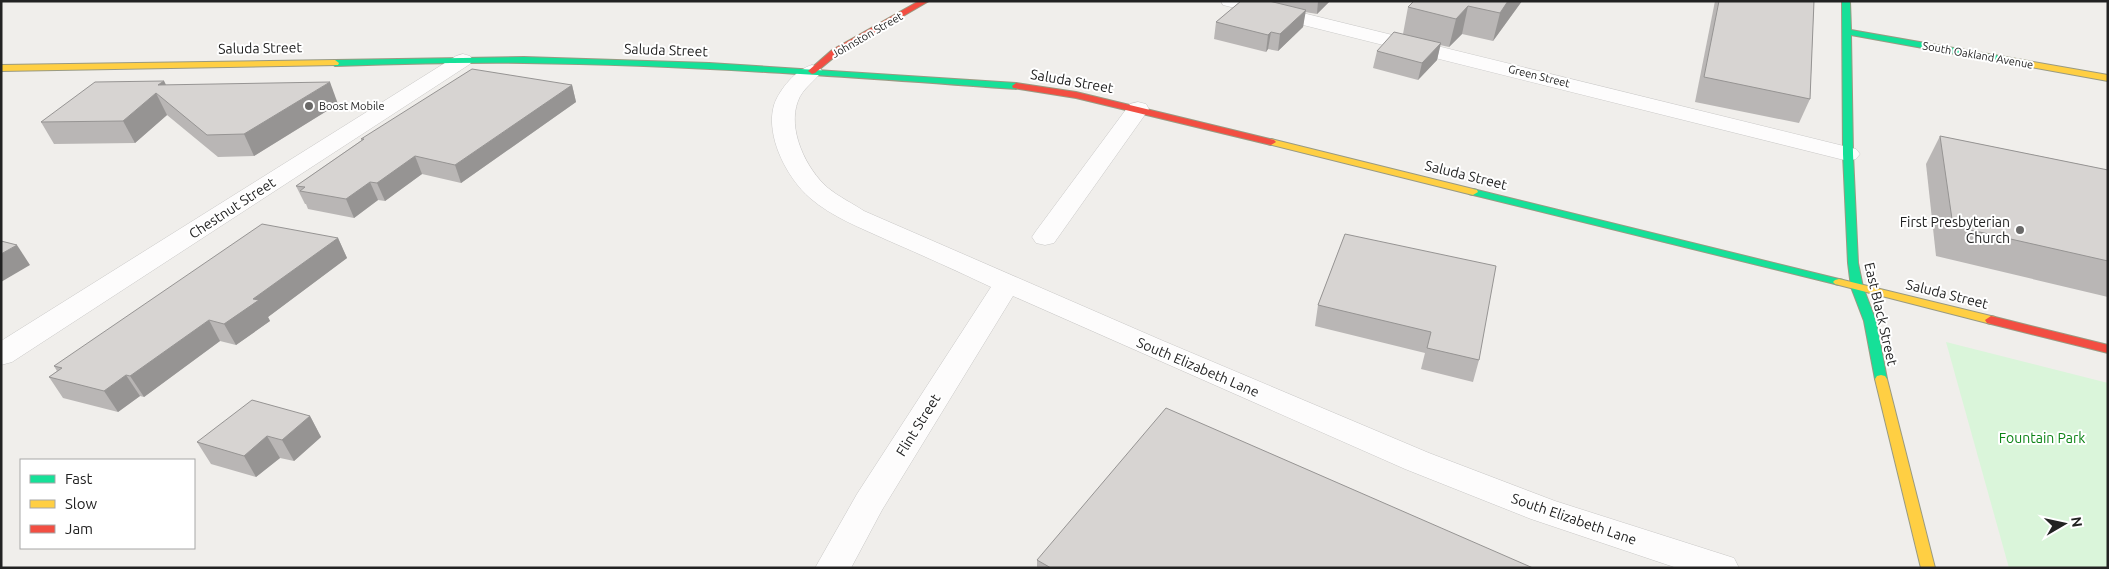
<svg xmlns="http://www.w3.org/2000/svg" width="2109" height="569" viewBox="0 0 2109 569" font-family="Ubuntu,sans-serif">
	<style>
		.park { fill: #daf5da }
		.lines { fill: none; stroke-linecap: round; stroke-linejoin: round }
		.street-casing { stroke: #c9c8c7; stroke-width: 1 }
		.fast-casing { stroke: #999a82; stroke-width: 2 }
		.slow-casing { stroke: #999a82; stroke-width: 2 }
		.jam-casing { stroke: #999a82; stroke-width: 2 }
		.street { fill: #fdfcfc; fill-rule: evenodd }
		.fast { fill: #16e098; fill-rule: evenodd }
		.slow { fill: #ffcf43; fill-rule: evenodd }
		.jam { fill: #f24e42; fill-rule: evenodd }
		.wall { fill: #b9b6b5 }
		.shaded-wall { fill: #969493 }
		.building { fill: #d7d4d2; stroke: #969493 }
		.poi-dot { fill: #6a6968; stroke: #fff; stroke-width: 2 }
		.labels { text-anchor: middle; stroke-width: 4; stroke-linejoin: round; paint-order: stroke }
		.far-street-label { font-size: 11px; fill: #222; stroke: #fff }
		.far-poi-label { font-size: 11px; fill: #222; stroke: #fff; text-anchor: start }
		.street-label { font-size: 14px; fill: #222; stroke: #fff }
		.poi-label { font-size: 14px; fill: #222; stroke: #fff; text-anchor: end }
		.park-label { font-size: 14px; fill: #0c8416; stroke: #fff }
	</style>
	<rect width="100%" height="100%" fill="#f0eeeb"/>
	<path class="park" d="M 1946,342 L 2108,383 L 2108,568 L 2009,568 Z"/>
	<g class="lines">
		<g class="street-casing">
			<g id="street">
				<path d="M 1221,1 L 1254,1 L 1856,149 L 1860,154 L 1856,159 L 1848,161 L 1223,5 Z"/>
				<path d="M 463,54 L 470,56 L 473,60 L 470,64 L 12,362 L 1,365 L 1,341 L 456,56 Z"/>
				<path d="M 812,65 L 819,67 L 822,71 C 815,81 802,89 798,101 C 787,129 806,169 828,188 C 839,197 852,203 864,211 L 1161,340 L 1429,453 L 1555,501 L 1734,558 L 1739,568 L 1677,568 L 1531,519 L 1405,469 L 1013,296 L 882,510 L 851,568 L 815,568 L 857,494 L 991,287 C 957,271 922,255 887,240 C 861,228 832,217 810,198 C 787,178 765,136 774,105 C 779,90 796,69 812,65 Z"/>
				<path d="M 1138,102 L 1146,104 L 1149,109 L 1054,243 L 1045,245 L 1036,243 L 1032,237 L 1036,231 L 1130,104 Z"/>
			</g>
		</g>
		<g class="fast-casing">
			<g id="fast">
				<path d="M 1842,1 L 1850,1 L 1851,30 L 2011,58 L 2015,61 L 2011,64 L 1851,35 L 1853,154 L 1858,263 L 1863,287 L 1876,321 L 1887,379 L 1885,382 L 1877,382 L 1875,379 L 1864,321 L 1851,287 L 1848,263 L 1843,154 Z"/>
				<path d="M 524,57 L 709,63 L 1016,83 L 1020,86 L 1016,89 C 852,77 689,65 524,63 C 461,62 398,64 335,66 L 331,63 L 335,60 Z"/>
				<path d="M 1473,189 L 1843,280 L 1845,282 L 1839,285 L 1469,194 L 1468,192 L 1469,190 Z"/>
			</g>
		</g>
		<g class="slow-casing">
			<g id="slow">
				<path d="M 2011,58 L 2108,75 L 2108,81 L 2008,63 L 2007,61 Z"/>
				<path d="M 335,60 L 339,63 L 338,65 L 1,71 L 1,65 Z"/>
				<path d="M 1271,139 L 1477,190 L 1478,192 L 1473,195 L 1268,144 L 1266,142 Z"/>
				<path d="M 1839,279 L 1995,317 L 1997,320 L 1991,324 L 1835,284 L 1833,282 L 1835,280 Z"/>
				<path d="M 1881,375 L 1885,376 L 1887,379 L 1935,568 L 1921,568 L 1875,379 L 1877,376 Z"/>
			</g>
		</g>
		<g class="jam-casing">
			<g id="jam">
				<path d="M 919,1 L 929,1 L 838,54 L 815,73 L 812,74 L 808,71 L 832,50 Z"/>
				<path d="M 1016,83 L 1076,92 L 1274,140 L 1276,142 L 1271,145 L 1076,98 L 1013,88 L 1012,86 Z"/>
				<path d="M 1991,316 L 2108,345 L 2108,353 L 1987,323 L 1985,320 Z"/>
			</g>
		</g>
		<use href="#street" class="street"/>
		<use href="#fast" class="fast"/>
		<use href="#slow" class="slow"/>
		<use href="#jam" class="jam"/>
	</g>
	<g class="wall">
		<path d="M 1241,1 L 1330,1 L 1317,14 L 1305,12 L 1303,27 L 1278,51 L 1268,49 L 1266,52 L 1214,39 L 1216,22 Z"/>
		<path d="M 1522,1 L 1493,41 L 1462,34 L 1449,47 L 1440,45 L 1437,60 L 1418,80 L 1373,68 L 1377,51 L 1403,34 L 1408,7 Z"/>
		<path d="M 1715,1 L 1814,1 L 1810,99 L 1799,123 L 1695,102 Z"/>
		<path d="M 164,81 L 166,85 L 338,104 L 254,156 L 218,157 L 167,115 L 135,143 L 54,144 L 41,122 Z"/>
		<path d="M 572,85 L 576,102 L 461,183 L 422,174 L 385,201 L 378,200 L 354,218 L 308,209 L 306,204 L 305,204 L 296,186 L 362,140 L 361,139 Z"/>
		<path d="M 1940,136 L 2108,170 L 2108,297 L 1936,256 L 1926,164 Z"/>
		<path d="M 1345,234 L 1479,360 L 1473,382 L 1421,369 L 1425,353 L 1315,326 L 1318,305 Z"/>
		<path d="M 338,238 L 347,258 L 268,317 L 270,321 L 236,345 L 220,341 L 144,397 L 140,396 L 118,412 L 63,398 L 49,377 L 57,371 L 54,366 Z"/>
		<path d="M 310,416 L 321,437 L 294,461 L 280,458 L 256,477 L 211,464 L 197,442 Z"/>
		<path d="M 1037,560 L 1533,568 L 1037,568 Z"/>
	</g>
	<g class="shaded-wall">
		<path d="M 1318,1 L 1330,1 L 1317,14 Z"/>
		<path d="M 1508,1 L 1522,1 L 1493,41 L 1500,13 Z"/>
		<path d="M 1468,6 L 1462,34 L 1449,47 L 1456,19 Z"/>
		<path d="M 1306,10 L 1303,27 L 1278,51 L 1280,34 Z"/>
		<path d="M 1271,32 L 1268,49 L 1266,52 L 1268,35 Z"/>
		<path d="M 1441,43 L 1437,60 L 1418,80 L 1422,63 Z"/>
		<path d="M 164,81 L 174,102 L 158,85 Z"/>
		<path d="M 330,82 L 338,104 L 254,156 L 244,134 Z"/>
		<path d="M 572,85 L 576,102 L 461,183 L 455,165 Z"/>
		<path d="M 156,93 L 167,115 L 135,143 L 123,121 Z"/>
		<path d="M 415,156 L 422,174 L 385,201 L 377,183 Z"/>
		<path d="M 370,182 L 378,200 L 354,218 L 346,199 Z"/>
		<path d="M 338,238 L 347,258 L 268,317 L 270,321 L 236,345 L 224,324 L 253,299 Z"/>
		<path d="M 17,245 L 30,265 L 1,282 L 1,254 Z"/>
		<path d="M 209,320 L 220,341 L 144,397 L 130,376 Z"/>
		<path d="M 126,375 L 140,396 L 118,412 L 104,391 Z"/>
		<path d="M 310,416 L 321,437 L 294,461 L 282,440 Z"/>
		<path d="M 267,436 L 280,458 L 256,477 L 244,456 Z"/>
	</g>
	<g class="building">
		<path d="M 1241,1 L 1269,1 L 1306,10 L 1280,34 L 1271,32 L 1268,35 L 1216,22 Z"/>
		<path d="M 1414,1 L 1508,1 L 1500,13 L 1468,6 L 1456,19 L 1408,7 Z"/>
		<path d="M 1719,1 L 1814,1 L 1810,99 L 1704,77 Z"/>
		<path d="M 1394,32 L 1441,43 L 1422,63 L 1377,51 Z"/>
		<path d="M 472,69 L 572,85 L 455,165 L 415,156 L 377,183 L 370,182 L 346,199 L 300,191 L 305,187 L 296,186 L 364,139 L 361,139 Z"/>
		<path d="M 164,81 L 158,85 L 330,82 L 244,134 L 207,135 L 156,93 L 123,121 L 41,122 L 95,82 Z"/>
		<path d="M 1940,136 L 2108,170 L 2108,261 L 1953,226 Z"/>
		<path d="M 262,224 L 338,238 L 253,299 L 259,300 L 224,324 L 209,320 L 130,376 L 126,375 L 104,391 L 49,377 L 62,368 L 54,366 Z"/>
		<path d="M 1345,234 L 1496,266 L 1479,360 L 1427,348 L 1431,332 L 1318,305 Z"/>
		<path d="M 1,241 L 17,245 L 1,254 Z"/>
		<path d="M 252,400 L 310,416 L 282,440 L 267,436 L 244,456 L 197,442 Z"/>
		<path d="M 1166,408 L 1533,568 L 1051,568 L 1037,560 Z"/>
	</g>
	<g class="poi-dot">
		<circle cx="309" cy="106" r="5"/>
		<circle cx="2020" cy="230" r="5"/>
	</g>
	<g class="labels">
		<g class="far-street-label">
			<text transform="translate(867 35) rotate(-30)" y="4">Johnston Street</text>
			<text transform="translate(1978 55) rotate(10)" y="4">South Oakland Avenue</text>
			<text transform="translate(1539 76) rotate(14)" y="4">Green Street</text>
		</g>
		<g class="far-poi-label">
			<text x="319" y="110">Boost Mobile</text>
		</g>
		<g class="street-label">
			<text transform="translate(260 48) rotate(-1)" y="5">Saluda Street</text>
			<text transform="translate(666 50) rotate(2)" y="5">Saluda Street</text>
			<text transform="translate(1072 81) rotate(10)" y="5">Saluda Street</text>
			<text transform="translate(1466 175) rotate(14)" y="5">Saluda Street</text>
			<text transform="translate(232 208) rotate(-33)" y="5">Chestnut Street</text>
			<text transform="translate(1947 294) rotate(14)" y="5">Saluda Street</text>
			<text transform="translate(1881 314) rotate(77)" y="5">East Black Street</text>
			<text transform="translate(1198 367) rotate(23)" y="5">South Elizabeth Lane</text>
			<text transform="translate(918 425) rotate(-58)" y="5">Flint Street</text>
			<text transform="translate(1574 519) rotate(19)" y="5">South Elizabeth Lane</text>
		</g>
		<g class="poi-label">
			<text x="2010" y="227">First Presbyterian<tspan x="2010" dy="16">Church</tspan></text>
		</g>
		<g class="park-label">
			<text x="2042" y="443">Fountain Park</text>
		</g>
	</g>
	<rect width="2109" height="569" fill="none" stroke="#222222" stroke-width="5"/>
	<rect x="20" y="459" width="175" height="90" fill="#ffffff" stroke="#a7a7a7"/>
	<rect x="30" y="475" width="25" height="8" fill="#16e098" stroke="#a7a7a7"/>
	<text x="65" y="484" font-size="15" fill="#222222">Fast</text>
	<rect x="30" y="500" width="25" height="8" fill="#ffcf43" stroke="#a7a7a7"/>
	<text x="65" y="509" font-size="15" fill="#222222">Slow</text>
	<rect x="30" y="525" width="25" height="8" fill="#f24e42" stroke="#a7a7a7"/>
	<text x="65" y="534" font-size="15" fill="#222222">Jam</text>
	<g transform="translate(2064 524) rotate(81)" stroke="#ffffff" stroke-width="4" paint-order="stroke">
	<path d="M0-4L9 19L0 12L-9 19Z" fill="#222222"/>
	<text y="-8" font-size="14" font-weight="bold" text-anchor="middle" fill="#222222">N</text>
	</g>
</svg>
